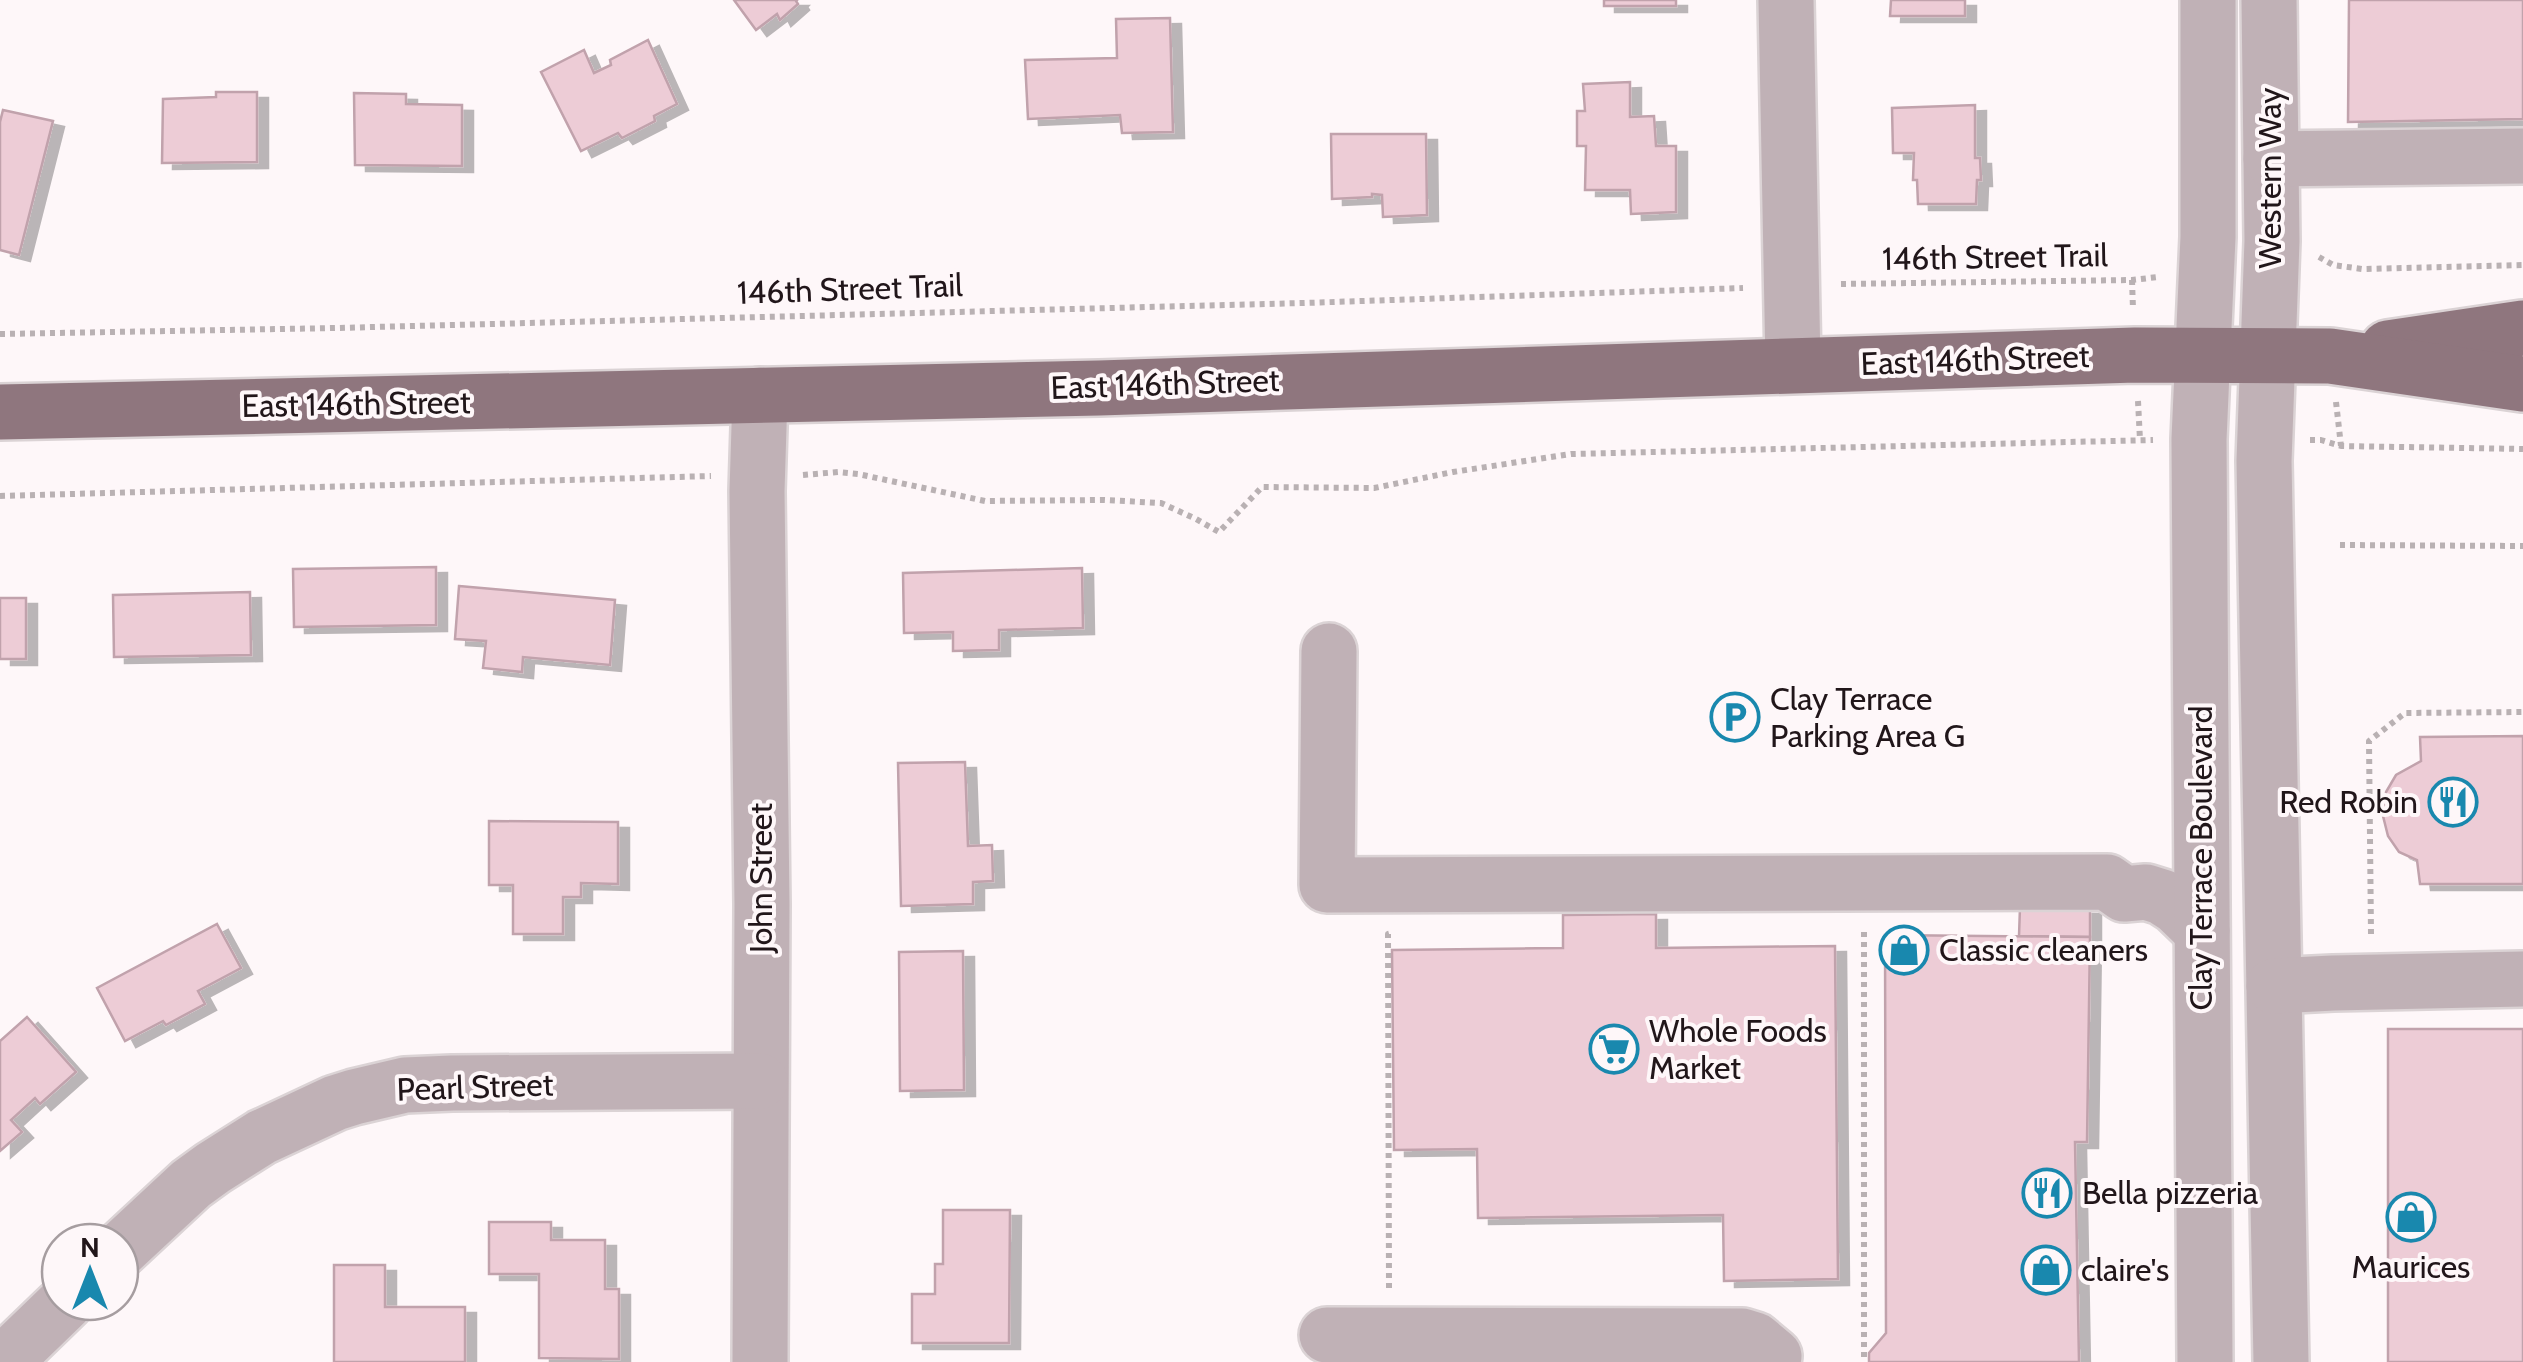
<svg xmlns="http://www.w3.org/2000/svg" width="2523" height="1362" viewBox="0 0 2523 1362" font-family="Cabin,sans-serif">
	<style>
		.building { fill: #edccd6; stroke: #c1a2ac; stroke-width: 2.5; filter: url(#shadow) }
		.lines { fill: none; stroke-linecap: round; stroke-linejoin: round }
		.minor-casing { stroke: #dbd3d5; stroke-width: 60 }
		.major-casing { stroke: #dbd3d5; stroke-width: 60 }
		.path { stroke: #b9b1b3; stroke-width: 6; stroke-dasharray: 5 5; stroke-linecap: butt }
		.minor { stroke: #c0b1b6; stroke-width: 55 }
		.major { stroke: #8f767e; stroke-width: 55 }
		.labels { text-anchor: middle; stroke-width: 8; stroke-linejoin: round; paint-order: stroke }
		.street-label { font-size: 32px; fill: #21161a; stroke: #fef7f9 }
		.poi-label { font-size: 32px; fill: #21161a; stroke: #fef7f9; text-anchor: start }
	</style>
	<defs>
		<filter id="shadow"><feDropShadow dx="11" dy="6" stdDeviation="0" flood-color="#0004"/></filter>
	</defs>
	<rect width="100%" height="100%" fill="#fef7f9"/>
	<g class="building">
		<path d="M 734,0 L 797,0 L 796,1 L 798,4 L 780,20 L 777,14 L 756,30 Z"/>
		<rect x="1604" y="0" width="72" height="6"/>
		<path d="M 1891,0 L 1965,0 L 1965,16 L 1890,16 Z"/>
		<path d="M 2349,0 L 2523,0 L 2523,119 L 2348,122 Z"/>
		<path d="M 1170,18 L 1173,132 L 1122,133 L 1120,115 L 1028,119 L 1025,60 L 1117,58 L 1116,19 Z"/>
		<path d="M 648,40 L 677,104 L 654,116 L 655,121 L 622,138 L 618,133 L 581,151 L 541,72 L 584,50 L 594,73 L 611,65 L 610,60 Z"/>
		<path d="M 1630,82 L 1630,117 L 1654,116 L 1656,146 L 1676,146 L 1676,212 L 1631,214 L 1630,190 L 1585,190 L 1586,146 L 1577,146 L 1577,111 L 1585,111 L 1583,84 Z"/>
		<path d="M 216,92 L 257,92 L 257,162 L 162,163 L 163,99 L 216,97 Z"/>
		<path d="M 354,93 L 406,94 L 406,104 L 462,105 L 462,166 L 355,165 Z"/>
		<path d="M 1975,105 L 1975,158 L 1980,158 L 1981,180 L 1977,180 L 1976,204 L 1918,204 L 1917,180 L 1913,180 L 1914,153 L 1893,153 L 1892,108 Z"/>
		<path d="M 3,110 L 53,121 L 19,255 L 0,250 L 0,122 Z"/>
		<path d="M 1331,134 L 1426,134 L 1427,215 L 1383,217 L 1382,195 L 1372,194 L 1372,197 L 1332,199 Z"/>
		<path d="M 436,567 L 436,625 L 294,627 L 293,569 Z"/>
		<path d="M 1082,568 L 1083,628 L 999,630 L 999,650 L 953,651 L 953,632 L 904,633 L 903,573 Z"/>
		<path d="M 459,586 L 615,600 L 610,665 L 523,657 L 522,672 L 483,668 L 486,641 L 455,639 Z"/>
		<path d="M 250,592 L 251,655 L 114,657 L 113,595 Z"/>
		<rect x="0" y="598" width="26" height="61"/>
		<path d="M 2523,736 L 2523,884 L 2420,884 L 2417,860 L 2399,852 L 2388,836 L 2382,812 L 2386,792 L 2396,775 L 2421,761 L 2420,737 Z"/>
		<path d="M 965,762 L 968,846 L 992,845 L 993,881 L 973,882 L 973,904 L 901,906 L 898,763 Z"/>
		<path d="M 489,821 L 618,822 L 618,884 L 581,883 L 581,897 L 563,897 L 563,934 L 513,934 L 513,885 L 489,885 Z"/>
		<path d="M 2020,907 L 2090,908 L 2090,937 L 2019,936 Z"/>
		<path d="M 1656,914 L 1656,948 L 1835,946 L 1838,1279 L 1724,1281 L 1723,1215 L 1478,1218 L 1477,1149 L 1394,1150 L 1392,950 L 1563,948 L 1563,915 Z"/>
		<path d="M 217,924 L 241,968 L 198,991 L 205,1004 L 166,1025 L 163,1021 L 125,1041 L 97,988 Z"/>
		<path d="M 1885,935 L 2090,937 L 2087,1142 L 2075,1142 L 2079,1362 L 1869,1362 L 1869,1353 L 1886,1333 Z"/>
		<path d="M 963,951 L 964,1090 L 900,1091 L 899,952 Z"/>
		<path d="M 27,1017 L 76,1072 L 40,1104 L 35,1098 L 11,1120 L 22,1132 L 0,1151 L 0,1041 Z"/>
		<rect x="2388" y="1029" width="135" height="333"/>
		<path d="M 943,1210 L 1010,1210 L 1009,1343 L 912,1343 L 912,1294 L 935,1294 L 935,1264 L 943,1264 Z"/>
		<path d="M 489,1222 L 551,1222 L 551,1240 L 605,1240 L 605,1289 L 619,1289 L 619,1359 L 539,1358 L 539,1274 L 489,1274 Z"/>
		<path d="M 334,1265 L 385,1265 L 385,1307 L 465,1307 L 465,1362 L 334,1362 Z"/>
	</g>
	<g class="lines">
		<g class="minor-casing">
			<g id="minor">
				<path d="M 1786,0 L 1793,365"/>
				<path d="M 2269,0 L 2272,241 L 2264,461 L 2281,1362"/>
				<path d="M 2271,159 L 2523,156"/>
				<path d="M 760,395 L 757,491 L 762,904 L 760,1362"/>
				<path d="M 1329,651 L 1327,885 L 2107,882 L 2124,894 L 2146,892 L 2162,897 L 2176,906 L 2202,931"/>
				<path d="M 2274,986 L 2333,983 L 2523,979"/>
				<path d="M 120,1250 L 191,1184 L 213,1168 L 262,1137 L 335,1103 L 354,1097 L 405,1085 L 452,1083 L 760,1081"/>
				<path d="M 1327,1335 L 1742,1336 L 1755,1340 L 1774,1356"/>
				<path d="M 4,1362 L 66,1302"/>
				<path d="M 2205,1362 L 2199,439 L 2208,237 L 2208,0"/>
			</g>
		</g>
		<g class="major-casing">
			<g id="major">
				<path d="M 2388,348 L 2523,328"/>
				<path d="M 0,412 L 1099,388 L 2135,355 L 2330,356 L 2523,384"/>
			</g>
		</g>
		<g class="path">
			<path d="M 2319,257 L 2333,265 L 2362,269 L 2523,265"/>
			<path d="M 2132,280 L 2133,309"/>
			<path d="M 1841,284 L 2132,280 L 2158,277"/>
			<path d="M 0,334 L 336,328 L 1304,303 L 1743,288"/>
			<path d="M 2138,401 L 2140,440"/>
			<path d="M 2336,402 L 2341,446"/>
			<path d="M 2310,440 L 2321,440 L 2341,446 L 2523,449"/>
			<path d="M 803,475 L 838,472 L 858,474 L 985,501 L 1104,500 L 1161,503 L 1196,519 L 1219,532 L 1262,487 L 1374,488 L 1453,472 L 1571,454 L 2153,440"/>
			<path d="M 0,496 L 711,476"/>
			<path d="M 2340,545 L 2523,546"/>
			<path d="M 1864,932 L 1864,1362"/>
			<path d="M 2371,934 L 2369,741 L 2405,713 L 2523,712"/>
			<path d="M 1389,1288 L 1388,934 L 1392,933"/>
		</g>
		<use href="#minor" class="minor"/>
		<use href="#major" class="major"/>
	</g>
	<defs>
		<g id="parking-ring" transform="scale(2.5)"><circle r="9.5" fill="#fef7f9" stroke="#1988ae" stroke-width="1.5"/><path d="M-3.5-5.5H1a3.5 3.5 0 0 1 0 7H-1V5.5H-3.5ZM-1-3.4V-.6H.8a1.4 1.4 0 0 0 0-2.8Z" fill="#1988ae"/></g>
		<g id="restaurant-ring" transform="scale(2.5)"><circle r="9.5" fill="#fef7f9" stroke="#1988ae" stroke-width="1.5"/><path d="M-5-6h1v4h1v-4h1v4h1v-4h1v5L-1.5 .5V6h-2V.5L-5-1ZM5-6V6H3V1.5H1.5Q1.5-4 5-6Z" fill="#1988ae"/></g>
		<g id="shop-ring" transform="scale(2.5)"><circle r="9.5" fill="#fef7f9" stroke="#1988ae" stroke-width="1.5"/><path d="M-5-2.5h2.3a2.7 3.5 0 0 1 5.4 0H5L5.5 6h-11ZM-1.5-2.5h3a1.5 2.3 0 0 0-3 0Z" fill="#1988ae"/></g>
		<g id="supermarket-ring" transform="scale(2.5)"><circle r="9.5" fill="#fef7f9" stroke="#1988ae" stroke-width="1.5"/><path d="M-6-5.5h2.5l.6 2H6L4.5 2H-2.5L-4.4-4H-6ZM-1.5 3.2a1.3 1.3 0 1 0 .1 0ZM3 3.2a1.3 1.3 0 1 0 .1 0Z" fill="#1988ae"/></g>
	</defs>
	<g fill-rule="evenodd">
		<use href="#parking-ring" x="1735" y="717"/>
		<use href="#restaurant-ring" x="2453" y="802"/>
		<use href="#shop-ring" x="1904" y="950"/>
		<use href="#supermarket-ring" x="1614" y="1049"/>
		<use href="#restaurant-ring" x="2047" y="1193"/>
		<use href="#shop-ring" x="2411" y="1217"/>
		<use href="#shop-ring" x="2046" y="1270"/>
	</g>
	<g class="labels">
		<g class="street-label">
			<text transform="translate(2270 178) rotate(-90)" y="11">Western Way</text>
			<text transform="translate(1995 257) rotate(-1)" y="11">146th Street Trail</text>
			<text transform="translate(850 289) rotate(-2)" y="11">146th Street Trail</text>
			<text transform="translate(1975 360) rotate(-2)" y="11">East 146th Street</text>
			<text transform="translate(1165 384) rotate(-2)" y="11">East 146th Street</text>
			<text transform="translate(356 404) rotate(-1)" y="11">East 146th Street</text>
			<text transform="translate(2201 858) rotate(-90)" y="11">Clay Terrace Boulevard</text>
			<text transform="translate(761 878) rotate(-90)" y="11">John Street</text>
			<text transform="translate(475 1087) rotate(-2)" y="11">Pearl Street</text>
		</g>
		<g class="poi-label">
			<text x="1770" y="710">Clay Terrace<tspan x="1770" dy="37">Parking Area G</tspan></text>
			<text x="2418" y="813" text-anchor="end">Red Robin</text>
			<text x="1939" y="961">Classic cleaners</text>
			<text x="1649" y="1042">Whole Foods<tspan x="1649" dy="37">Market</tspan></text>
			<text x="2082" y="1204">Bella pizzeria</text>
			<text x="2411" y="1278" text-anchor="middle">Maurices</text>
			<text x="2081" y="1281">claire's</text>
		</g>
	</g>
	<g transform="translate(90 1272)"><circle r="48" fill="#fef7f9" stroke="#a69da0" stroke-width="2.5"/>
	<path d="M0-8L18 38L0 25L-18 38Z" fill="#1988ae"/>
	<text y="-15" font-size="28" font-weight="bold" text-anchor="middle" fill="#21161a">N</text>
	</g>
</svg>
